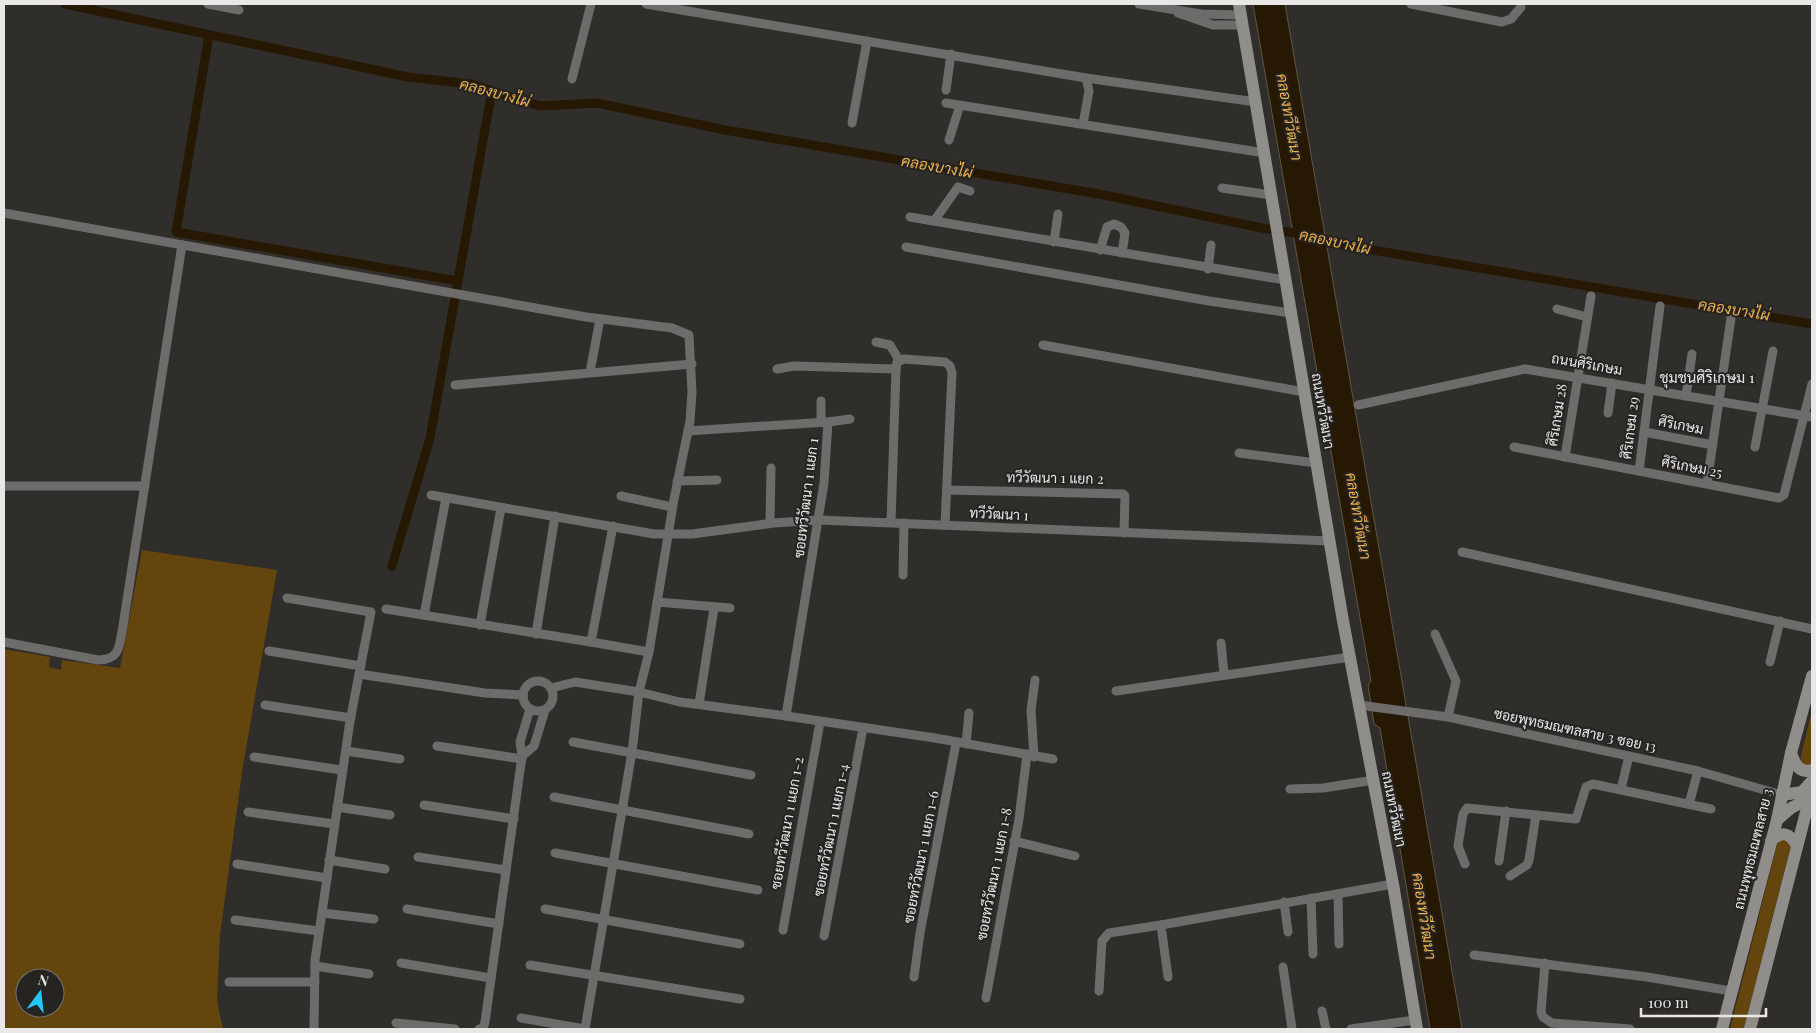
<svg xmlns="http://www.w3.org/2000/svg" width="1816" height="1033" viewBox="0 0 1816 1033" font-family="'Playfair Display',Sarabun,serif">
	<style>
		.green { fill: #64450e; fill-rule: evenodd }
		.water { fill: #261803; stroke: #605647 }
		.lines { fill: none; stroke-linecap: round; stroke-linejoin: round }
		.canal { stroke: #261803; stroke-width: 9 }
		.minor { stroke: #6d6c6a; stroke-width: 9 }
		.secondary { stroke: #908e8b; stroke-width: 12 }
		.labels { text-anchor: middle; stroke-width: 4; stroke-linejoin: round; paint-order: stroke }
		.street-label { font-size: 14px; fill: #e9e8e6; stroke: #262421 }
		.water-label { font-size: 15px; font-style: italic; fill: #efb250; stroke: #262421 }
		.neighbourhood-label { font-size: 15px; fill: #e9e8e6; stroke: #262421 }
	</style>
	<rect width="100%" height="100%" fill="#302e2a"/>
	<g class="green">
		<path d="M 142,550 L 277,570 L 242,772 L 220,935 L 217,1001 L 223,1029 L 4,1029 L 4,649 L 50,657 L 49,667 L 61,670 L 62,660 L 120,668 ZM 25,978 L 55,978 L 55,1008 L 25,1008 Z"/>
		<path d="M 1812,710 L 1812,764 L 1809,769 L 1801,763 L 1801,756 Z"/>
		<path d="M 1784,838 L 1791,845 L 1744,1029 L 1730,1029 L 1778,841 Z"/>
	</g>
	<path class="water" d="M 1253,4 L 1285,4 L 1462,1029 L 1430,1029 L 1380,728 L 1374,724 L 1368,685 L 1371,681 Z"/>
	<g class="lines">
		<g class="canal">
			<path d="M 65,4 L 408,77 L 471,84 L 540,106 L 597,103 L 725,130 L 1104,195 L 1262,228 L 1301,234"/>
			<path d="M 209,35 L 176,232 L 458,281"/>
			<path d="M 1316,237 L 1331,243 L 1812,324"/>
			<path d="M 392,566 L 430,438 L 492,90"/>
		</g>
		<g class="minor">
			<path d="M 208,4 L 239,10"/>
			<path d="M 646,4 L 1086,78 L 1256,102"/>
			<path d="M 1139,4 L 1201,14 L 1241,15"/>
			<path d="M 1411,4 L 1502,22 L 1511,19 L 1521,7"/>
			<path d="M 1178,13 L 1213,25 L 1243,25"/>
			<path d="M 572,79 L 591,4"/>
			<path d="M 946,90 L 951,54"/>
			<path d="M 946,103 L 1265,153"/>
			<path d="M 852,123 L 867,41"/>
			<path d="M 1083,124 L 1089,91 L 1086,78"/>
			<path d="M 949,140 L 960,105"/>
			<path d="M 1222,188 L 1271,195"/>
			<path d="M 4,213 L 586,317 L 672,328 L 689,335 L 692,392 L 690,421 L 674,499 L 649,652 L 639,692 L 632,752 L 585,1029"/>
			<path d="M 910,217 L 1285,280"/>
			<path d="M 934,221 L 958,187 L 970,191"/>
			<path d="M 1054,242 L 1058,214"/>
			<path d="M 906,247 L 1209,301 L 1291,313"/>
			<path d="M 1100,250 L 1107,227 L 1114,224 L 1121,227 L 1125,233 L 1122,253"/>
			<path d="M 1208,269 L 1211,245"/>
			<path d="M 1557,309 L 1587,317"/>
			<path d="M 876,342 L 890,345 L 899,360"/>
			<path d="M 1043,345 L 1304,392"/>
			<path d="M 777,369 L 794,366 L 896,369 L 897,362 L 904,359 L 945,362 L 950,366 L 952,373 L 945,525"/>
			<path d="M 590,372 L 600,319"/>
			<path d="M 455,385 L 692,364"/>
			<path d="M 1686,396 L 1692,354"/>
			<path d="M 821,401 L 821,422"/>
			<path d="M 1358,405 L 1525,369 L 1812,417"/>
			<path d="M 1608,413 L 1612,383"/>
			<path d="M 828,422 L 850,419"/>
			<path d="M 688,431 L 828,422 L 824,483 L 786,716 L 935,738 L 1053,759"/>
			<path d="M 1644,432 L 1713,445"/>
			<path d="M 1514,447 L 1779,498 L 1784,495 L 1812,384"/>
			<path d="M 1755,447 L 1773,351"/>
			<path d="M 1239,453 L 1316,463"/>
			<path d="M 1565,457 L 1591,296"/>
			<path d="M 1639,471 L 1660,306"/>
			<path d="M 677,481 L 717,480"/>
			<path d="M 1707,483 L 1731,318"/>
			<path d="M 4,486 L 145,486"/>
			<path d="M 947,490 L 1123,494 L 1125,496 L 1124,533"/>
			<path d="M 431,495 L 654,534 L 692,534 L 774,523 L 819,520 L 1330,541"/>
			<path d="M 621,496 L 672,507"/>
			<path d="M 891,522 L 896,369"/>
			<path d="M 770,523 L 771,468"/>
			<path d="M 1462,552 L 1812,629"/>
			<path d="M 903,575 L 904,523"/>
			<path d="M 287,598 L 371,612 L 350,721 L 315,960 L 314,1029"/>
			<path d="M 657,602 L 730,608"/>
			<path d="M 386,609 L 591,642 L 613,526"/>
			<path d="M 424,615 L 446,498"/>
			<path d="M 480,625 L 501,508"/>
			<path d="M 536,634 L 555,516"/>
			<path d="M 1435,634 L 1456,681 L 1448,717"/>
			<path d="M 4,642 L 98,660 C 121,660 119,645 123,626 L 182,245"/>
			<path d="M 591,642 L 649,652"/>
			<path d="M 1221,643 L 1224,674"/>
			<path d="M 269,651 L 361,666"/>
			<path d="M 1770,662 L 1780,621"/>
			<path d="M 359,674 L 485,693 L 523,695"/>
			<circle cx="538" cy="696" r="15"/>
			<path d="M 551,688 L 575,682 L 639,692 L 680,702 L 786,716"/>
			<path d="M 1116,691 L 1350,657"/>
			<path d="M 699,704 L 714,608"/>
			<path d="M 265,705 L 351,718"/>
			<path d="M 1359,705 L 1448,717 L 1698,771 L 1782,795"/>
			<path d="M 530,709 L 520,742 L 522,756 L 534,746 L 545,710"/>
			<path d="M 573,742 L 751,775"/>
			<path d="M 966,744 L 969,713"/>
			<path d="M 437,746 L 522,759"/>
			<path d="M 346,751 L 400,759"/>
			<path d="M 254,757 L 342,770"/>
			<path d="M 1034,757 L 1031,710 L 1035,680"/>
			<path d="M 1290,789 L 1323,788 L 1374,780"/>
			<path d="M 1621,789 L 1629,756"/>
			<path d="M 554,797 L 749,834"/>
			<path d="M 1689,804 L 1698,771"/>
			<path d="M 424,805 L 514,819"/>
			<path d="M 337,807 L 390,815"/>
			<path d="M 248,812 L 334,824"/>
			<path d="M 1014,841 L 1075,856"/>
			<path d="M 555,853 L 758,890"/>
			<path d="M 418,857 L 506,870"/>
			<path d="M 329,860 L 385,869"/>
			<path d="M 1499,861 L 1506,811"/>
			<path d="M 237,864 L 327,878"/>
			<path d="M 1465,864 L 1458,846 L 1463,814 L 1467,808 L 1576,819 L 1586,787 L 1593,784 L 1711,809"/>
			<path d="M 1510,876 L 1527,865 L 1529,860 L 1536,815"/>
			<path d="M 1338,894 L 1339,944"/>
			<path d="M 1311,898 L 1313,954"/>
			<path d="M 1284,902 L 1288,932"/>
			<path d="M 407,909 L 499,924"/>
			<path d="M 545,909 L 740,944"/>
			<path d="M 322,913 L 374,919"/>
			<path d="M 235,920 L 319,931"/>
			<path d="M 1161,925 L 1393,884"/>
			<path d="M 783,930 L 820,722"/>
			<path d="M 824,936 L 863,728"/>
			<path d="M 1474,955 L 1647,977 L 1731,991"/>
			<path d="M 401,963 L 491,978"/>
			<path d="M 1545,963 L 1541,1012 L 1543,1017 L 1552,1023 L 1630,1029"/>
			<path d="M 530,965 L 740,999"/>
			<path d="M 315,966 L 369,974"/>
			<path d="M 1283,967 L 1292,1029"/>
			<path d="M 914,977 L 920,933 L 956,743"/>
			<path d="M 229,982 L 315,982"/>
			<path d="M 1099,991 L 1102,941 L 1109,933 L 1161,925 L 1168,977"/>
			<path d="M 986,998 L 1019,819 L 1027,754"/>
			<path d="M 1322,1011 L 1326,1029"/>
			<path d="M 521,1018 L 585,1029"/>
			<path d="M 396,1023 L 455,1029"/>
			<path d="M 479,1029 L 483,1028 L 485,1022 L 522,756"/>
			<path d="M 1351,1029 L 1415,1020"/>
		</g>
		<g class="secondary">
			<path d="M 1239,4 L 1343,621 L 1393,884 L 1417,1029"/>
			<path d="M 1791,753 C 1795,764 1799,774 1812,770"/>
			<path d="M 1782,795 L 1802,792 L 1812,781"/>
			<path d="M 1777,820 L 1791,808 L 1810,798"/>
			<path d="M 1771,841 C 1782,830 1790,833 1797,846"/>
			<path d="M 1722,1029 L 1777,820 L 1791,753 L 1812,676"/>
			<path d="M 1750,1029 L 1812,789"/>
		</g>
	</g>
	<g class="labels">
		<g class="street-label">
			<text transform="translate(1587 364) rotate(10)" y="5">ถนนศิริเกษม</text>
			<text transform="translate(1323 411) rotate(80)" y="5">ถนนทวีวัฒนา</text>
			<text transform="translate(1557 415) rotate(-81)" y="5">ศิริเกษม 28</text>
			<text transform="translate(1681 425) rotate(11)" y="5">ศิริเกษม</text>
			<text transform="translate(1630 428) rotate(-83)" y="5">ศิริเกษม 29</text>
			<text transform="translate(1692 467) rotate(11)" y="5">ศิริเกษม 25</text>
			<text transform="translate(1055 478) rotate(1)" y="5">ทวีวัฒนา 1 แยก 2</text>
			<text transform="translate(806 498) rotate(-83)" y="5">ซอยทวีวัฒนา 1 แยก 1</text>
			<text transform="translate(999 514) rotate(3)" y="5">ทวีวัฒนา 1</text>
			<text transform="translate(1575 730) rotate(12)" y="5">ซอยพุทธมณฑลสาย 3 ซอย 13</text>
			<text transform="translate(1394 809) rotate(79)" y="5">ถนนทวีวัฒนา</text>
			<text transform="translate(787 823) rotate(-80)" y="5">ซอยทวีวัฒนา 1 แยก 1-2</text>
			<text transform="translate(831 830) rotate(-79)" y="5">ซอยทวีวัฒนา 1 แยก 1-4</text>
			<text transform="translate(1753 849) rotate(-76)" y="5">ถนนพุทธมณฑลสาย 3</text>
			<text transform="translate(921 857) rotate(-79)" y="5">ซอยทวีวัฒนา 1 แยก 1-6</text>
			<text transform="translate(994 874) rotate(-79)" y="5">ซอยทวีวัฒนา 1 แยก 1-8</text>
		</g>
		<g class="water-label">
			<text transform="translate(495 93) rotate(15)" y="5">คลองบางไผ่</text>
			<text transform="translate(1289 117) rotate(80)" y="5">คลองทวีวัฒนา</text>
			<text transform="translate(937 167) rotate(10)" y="5">คลองบางไผ่</text>
			<text transform="translate(1335 242) rotate(12)" y="5">คลองบางไผ่</text>
			<text transform="translate(1734 310) rotate(9)" y="5">คลองบางไผ่</text>
			<text transform="translate(1358 516) rotate(80)" y="5">คลองทวีวัฒนา</text>
			<text transform="translate(1424 916) rotate(81)" y="5">คลองทวีวัฒนา</text>
		</g>
		<g class="neighbourhood-label">
			<text x="1707" y="383">ชุมชนศิริเกษม 1</text>
		</g>
	</g>
	<rect width="1816" height="1033" fill="none" stroke="#e9e8e6" stroke-width="10"/>
	<g transform="translate(40 993) rotate(15)"><circle r="24" fill="#262421" stroke="#747270"/>
	<path d="M0-4L9 19L0 12L-9 19Z" fill="#22c9fd"/>
	<text y="-8" font-size="14" font-weight="bold" text-anchor="middle" fill="#e9e8e6">N</text>
	</g>
	<path d="M1641 1008v8h125v-8" fill="none" stroke="#e9e8e6" stroke-width="2.5"/>
	<text x="1648" y="1008" font-size="15" fill="#e9e8e6" stroke="#262421" stroke-width="4" paint-order="stroke">100 m</text>
</svg>
